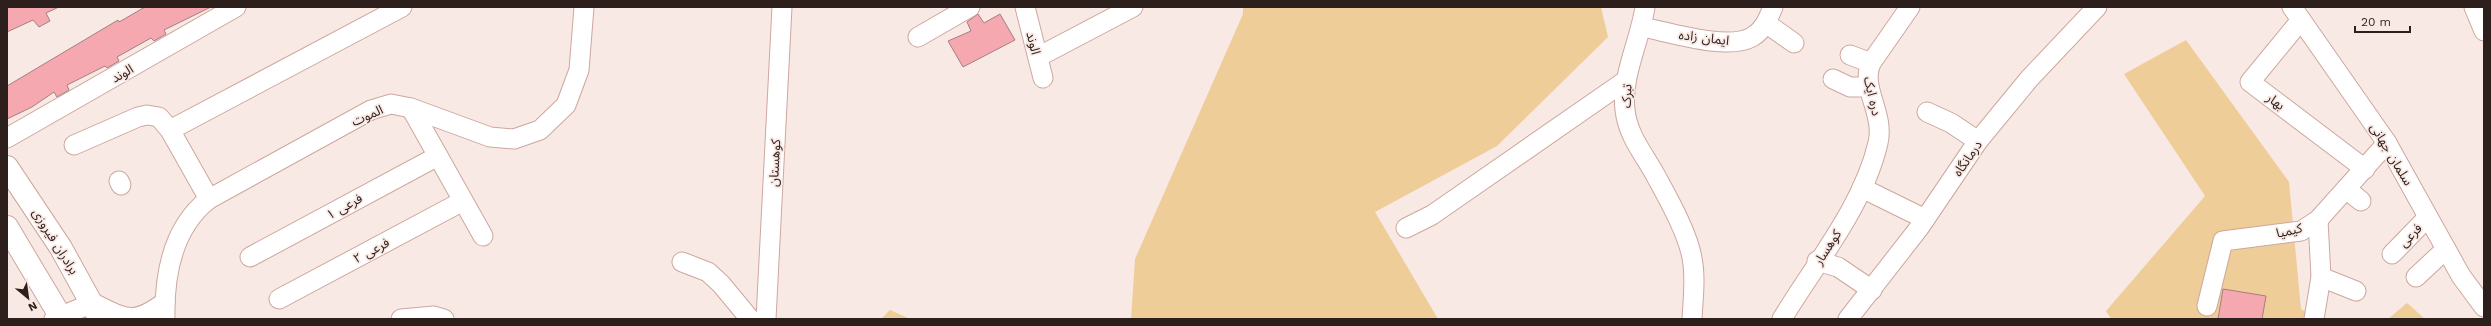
<svg xmlns="http://www.w3.org/2000/svg" width="2491" height="326" viewBox="0 0 2491 326" font-family="'Work Sans','Noto Sans Arabic',sans-serif">
	<style>
		.green { fill: #efcd98 }
		.building { fill: #f5a8af; stroke: #a57f82 }
		.lines { fill: none; stroke-linecap: round; stroke-linejoin: round }
		.minor-casing { stroke: #cda79d; stroke-width: 21 }
		.major-casing { stroke: #cda79d; stroke-width: 24 }
		.minor { stroke: #fff; stroke-width: 19 }
		.major { stroke: #fff; stroke-width: 22 }
		.labels { text-anchor: middle; stroke-width: 3.5; stroke-linejoin: round; paint-order: stroke }
		.street-label { font-size: 13px; fill: #2d1f1b; stroke: #f9e9e5 }
	</style>
	<rect width="100%" height="100%" fill="#f9e9e5"/>
	<g class="green">
		<path d="M 1243,7 L 1601,7 L 1608,37 L 1497,146 L 1375,212 L 1438,319 L 1131,319 L 1135,259 L 1243,14 Z"/>
		<path d="M 2186,40 L 2289,182 L 2301,309 L 2320,319 L 2111,319 L 2106,311 L 2205,196 L 2124,74 Z"/>
		<path d="M 2407,303 L 2425,319 L 2388,319 Z"/>
		<path d="M 890,310 L 910,319 L 881,319 Z"/>
	</g>
	<g class="building">
		<path d="M 7,7 L 59,7 L 46,13 L 50,21 L 39,27 L 33,20 L 7,32 Z"/>
		<path d="M 145,7 L 211,7 L 164,30 L 166,34 L 154,41 L 151,38 L 117,57 L 119,61 L 107,68 L 105,66 L 67,85 L 69,90 L 57,97 L 54,92 L 32,107 L 7,119 L 7,86 L 118,20 L 119,22 Z"/>
		<path d="M 978,14 L 984,23 L 1000,14 L 1015,40 L 963,67 L 948,41 L 971,31 L 967,22 Z"/>
		<path d="M 2223,289 L 2266,296 L 2262,319 L 2218,319 Z"/>
	</g>
	<g class="lines">
		<g class="minor-casing">
			<g id="minor">
				<path d="M 1025,7 L 1043,78"/>
				<path d="M 1645,7 C 1640,41 1621,76 1625,110 C 1628,137 1645,155 1657,178 C 1669,200 1688,234 1692,258 C 1696,278 1693,299 1692,319"/>
				<path d="M 2292,7 L 2387,143 L 2461,276 L 2484,307"/>
				<path d="M 2474,7 L 2484,31"/>
				<path d="M 2301,20 L 2250,82 L 2365,169"/>
				<path d="M 1767,24 L 1794,43"/>
				<path d="M 1642,27 C 1669,32 1728,51 1752,37 C 1764,30 1768,19 1773,7"/>
				<path d="M 918,37 L 970,7"/>
				<path d="M 1850,55 L 1871,63"/>
				<path d="M 1038,57 L 1133,7"/>
				<path d="M 1833,79 L 1850,87 L 1869,87"/>
				<path d="M 411,108 L 483,236"/>
				<path d="M 1927,112 L 1951,123 L 1978,141"/>
				<path d="M 170,130 L 402,7"/>
				<path d="M 7,138 L 236,7"/>
				<path d="M 74,145 L 138,117 L 147,115 L 159,117 L 170,130 L 209,199"/>
				<path d="M 119,181 L 121,185"/>
				<path d="M 1862,188 L 1925,219"/>
				<path d="M 2346,189 L 2361,201"/>
				<path d="M 1406,228 L 1432,215 L 1625,81"/>
				<path d="M 2392,254 L 2428,217"/>
				<path d="M 250,257 L 438,156"/>
				<path d="M 1817,261 L 1838,267 L 1872,290"/>
				<path d="M 682,262 L 708,272 L 721,284 L 750,319"/>
				<path d="M 2321,277 L 2356,291"/>
				<path d="M 2416,277 L 2446,249"/>
				<path d="M 279,299 L 463,201"/>
				<path d="M 2207,306 L 2223,241 L 2301,231 L 2318,220 L 2387,143"/>
				<path d="M 54,319 L 93,303 C 126,319 133,326 165,302"/>
				<path d="M 165,319 C 164,275 173,227 209,199 L 371,110 L 391,104 L 411,108 L 490,137 L 514,139 L 540,130 L 566,105 L 579,70 L 584,7"/>
				<path d="M 401,319 L 434,316 L 444,319"/>
				<path d="M 766,319 L 782,7"/>
				<path d="M 1782,319 C 1815,264 1863,207 1878,143 C 1885,113 1860,88 1871,63 L 1910,7"/>
				<path d="M 1848,319 L 1919,228 L 1978,141 L 2029,79 L 2097,7"/>
				<path d="M 2314,319 L 2321,277 L 2318,220"/>
			</g>
		</g>
		<g class="major-casing">
			<g id="major">
				<path d="M 7,167 L 61,248 L 100,319"/>
				<path d="M 7,227 L 62,319"/>
			</g>
		</g>
		<use href="#minor" class="minor"/>
		<use href="#major" class="major"/>
	</g>
	<g class="labels">
		<g class="street-label">
			<text transform="translate(1704 37) rotate(7)" y="5">ایمان زاده</text>
			<text transform="translate(1034 43) rotate(76)" y="5">الوند</text>
			<text transform="translate(122 73) rotate(-30)" y="5">الوند</text>
			<text transform="translate(1626 96) rotate(-88)" y="5">تبرک</text>
			<text transform="translate(1873 96) rotate(77)" y="5">دره ایک</text>
			<text transform="translate(2276 101) rotate(36)" y="5">بهار</text>
			<text transform="translate(367 115) rotate(-24)" y="5">الموت</text>
			<text transform="translate(2392 154) rotate(59)" y="5">سلمان جهانی</text>
			<text transform="translate(1967 158) rotate(-55)" y="5">درمانگاه</text>
			<text transform="translate(774 163) rotate(-87)" y="5">کوهستان</text>
			<text transform="translate(344 206) rotate(-29)" y="5">فرعی ۱</text>
			<text transform="translate(2289 230) rotate(-13)" y="5">کیمیا</text>
			<text transform="translate(2410 235) rotate(-46)" y="5">فرعی</text>
			<text transform="translate(56 241) rotate(58)" y="5">برادران فیروزی</text>
			<text transform="translate(1827 247) rotate(-57)" y="5">کوهسار</text>
			<text transform="translate(371 250) rotate(-28)" y="5">فرعی ۲</text>
		</g>
	</g>
	<rect width="2491" height="326" fill="none" stroke="#2d1f1b" stroke-width="16"/>
	<g transform="translate(28 298) rotate(151)" stroke="#f9e9e5" stroke-width="3" paint-order="stroke">
	<path d="M0-3L7 15L0 10L-7 15Z" fill="#2d1f1b"/>
	<text y="-6" font-size="11" font-weight="bold" text-anchor="middle" fill="#2d1f1b">N</text>
	</g>
	<path d="M2355 26v6h55v-6" fill="none" stroke="#2d1f1b" stroke-width="2"/>
	<text x="2361" y="26" font-size="12" fill="#2d1f1b" stroke="#f9e9e5" stroke-width="3" paint-order="stroke">20 m</text>
</svg>
